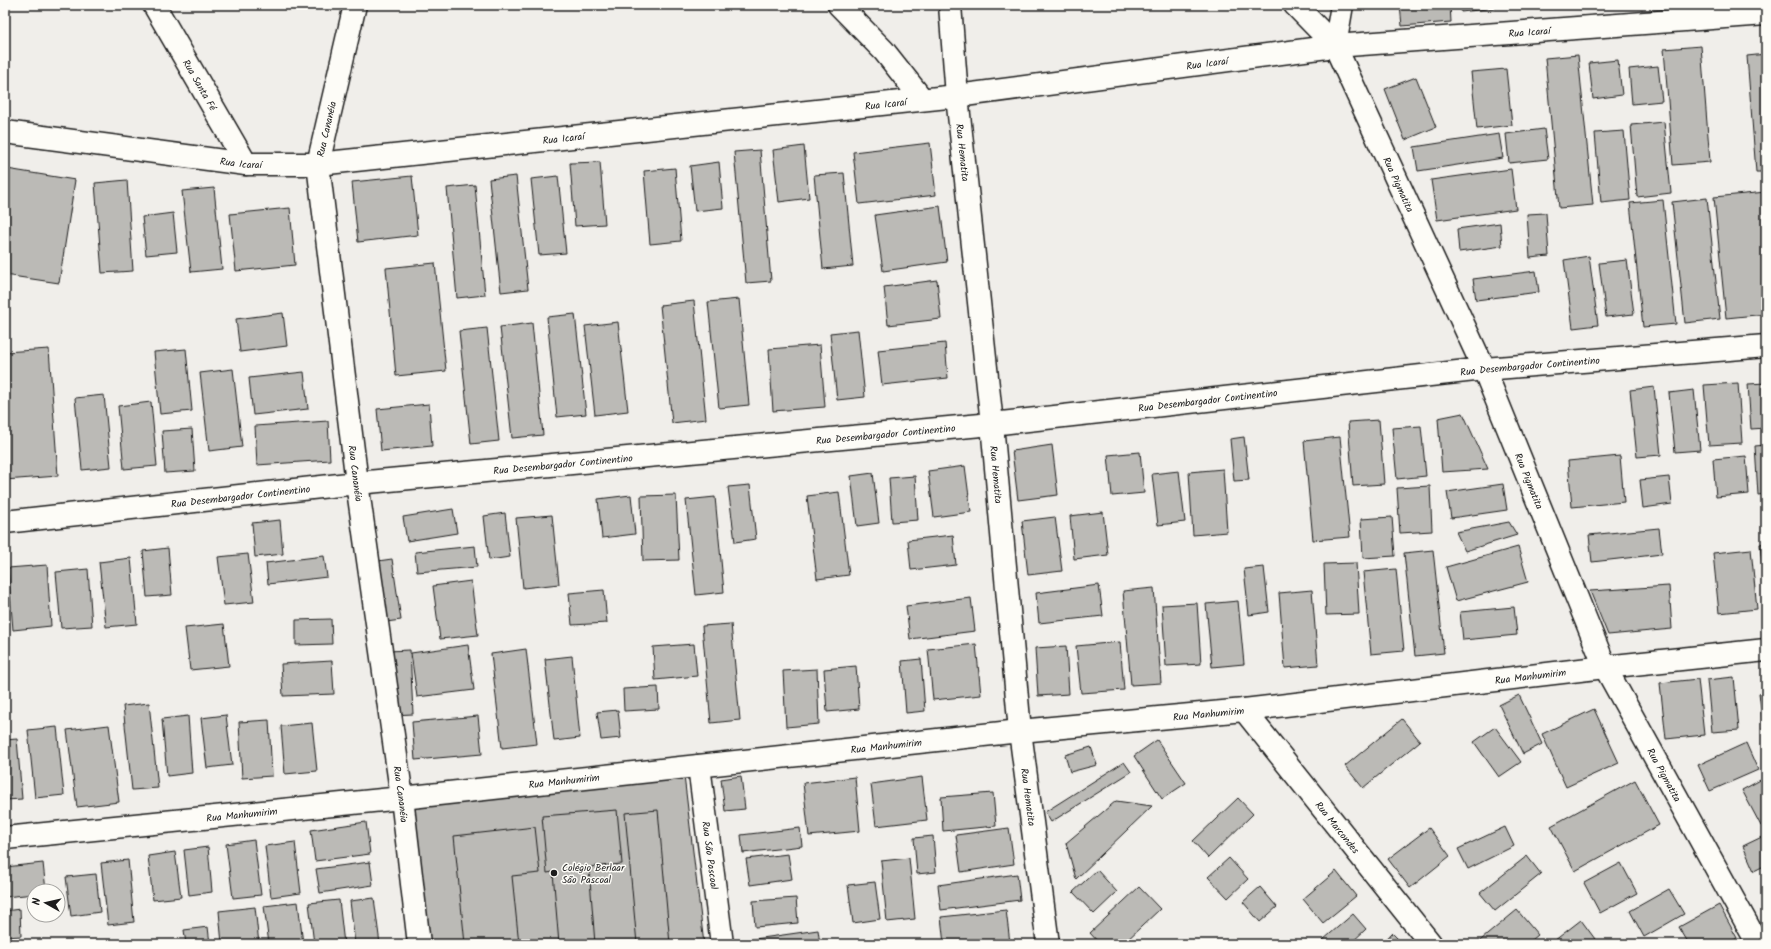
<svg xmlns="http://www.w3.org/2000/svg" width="1771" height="949" viewBox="0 0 1771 949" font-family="Kalam,sans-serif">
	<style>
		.building { fill: #bbbab6; stroke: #1c1c1c }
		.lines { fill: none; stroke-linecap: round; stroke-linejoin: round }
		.minor-casing { stroke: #1c1c1c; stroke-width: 25 }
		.minor { stroke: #fdfcf7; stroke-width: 22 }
		.poi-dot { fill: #1c1c1c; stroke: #fdfcf7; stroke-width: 1.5 }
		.labels { text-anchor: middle; stroke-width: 3; stroke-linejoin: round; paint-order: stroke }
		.street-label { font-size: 10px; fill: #1c1c1c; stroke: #fdfcf7 }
		.poi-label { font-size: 10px; fill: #1c1c1c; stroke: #fdfcf7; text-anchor: start }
	</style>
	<rect width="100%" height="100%" fill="#f0eeea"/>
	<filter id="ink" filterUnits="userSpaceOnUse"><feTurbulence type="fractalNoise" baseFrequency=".025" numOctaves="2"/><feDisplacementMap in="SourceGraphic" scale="8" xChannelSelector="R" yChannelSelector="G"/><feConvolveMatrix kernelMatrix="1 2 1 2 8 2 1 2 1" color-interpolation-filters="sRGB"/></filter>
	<g filter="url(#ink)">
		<g class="building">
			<path d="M 1400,5 L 1450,5 L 1451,22 L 1402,26 Z"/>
			<path d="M 1460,5 L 1494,5 L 1495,8 L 1461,12 Z"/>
			<path d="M 1701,46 L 1710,162 L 1673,165 L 1664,49 Z"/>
			<path d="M 1766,54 L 1766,172 L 1756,172 L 1747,56 Z"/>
			<path d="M 1578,55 L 1593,205 L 1559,208 L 1545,58 Z"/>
			<path d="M 1618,60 L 1622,95 L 1593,99 L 1589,63 Z"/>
			<path d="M 1658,66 L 1662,101 L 1632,104 L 1629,69 Z"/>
			<path d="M 1506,69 L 1512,125 L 1477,129 L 1471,72 Z"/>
			<path d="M 1416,77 L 1436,127 L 1405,140 L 1385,89 Z"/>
			<path d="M 1664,122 L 1671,193 L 1637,197 L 1631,125 Z"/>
			<path d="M 1544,129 L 1548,159 L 1509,163 L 1506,134 Z"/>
			<path d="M 1624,131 L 1630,200 L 1601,203 L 1595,133 Z"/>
			<path d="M 1499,134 L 1503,158 L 1418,171 L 1414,147 Z"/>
			<path d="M 930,143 L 936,195 L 859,204 L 853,152 Z"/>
			<path d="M 804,146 L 809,198 L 779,202 L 773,150 Z"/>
			<path d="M 760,150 L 771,281 L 746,283 L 734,152 Z"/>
			<path d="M 600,162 L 605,224 L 575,226 L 570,163 Z"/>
			<path d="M 719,162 L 723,208 L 695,211 L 690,166 Z"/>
			<path d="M 675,168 L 681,241 L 650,244 L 644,171 Z"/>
			<path d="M 7,169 L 75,180 L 59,283 L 5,275 L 5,181 Z"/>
			<path d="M 1511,169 L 1516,209 L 1437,220 L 1431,180 Z"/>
			<path d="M 844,173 L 853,266 L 823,269 L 814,175 Z"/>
			<path d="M 412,176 L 418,235 L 358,242 L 352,182 Z"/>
			<path d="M 516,176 L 528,289 L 501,292 L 489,179 Z"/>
			<path d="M 558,176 L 566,253 L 539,255 L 531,179 Z"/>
			<path d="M 127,180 L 133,271 L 102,273 L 95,183 Z"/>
			<path d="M 475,185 L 485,295 L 457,298 L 447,188 Z"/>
			<path d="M 214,188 L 222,269 L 191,272 L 182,191 Z"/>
			<path d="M 1766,192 L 1766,314 L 1726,318 L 1714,197 Z"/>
			<path d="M 1707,198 L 1720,319 L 1685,323 L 1672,202 Z"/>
			<path d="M 1663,200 L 1676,324 L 1643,327 L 1630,203 Z"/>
			<path d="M 940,206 L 947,262 L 883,271 L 875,215 Z"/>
			<path d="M 290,208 L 295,265 L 236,271 L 230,214 Z"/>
			<path d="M 173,213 L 177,252 L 146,255 L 142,217 Z"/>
			<path d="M 1546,213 L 1549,256 L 1530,258 L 1527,214 Z"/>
			<path d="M 1500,223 L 1502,246 L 1459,252 L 1457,229 Z"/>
			<path d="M 1589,256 L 1598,325 L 1573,328 L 1564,260 Z"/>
			<path d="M 1627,260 L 1634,314 L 1606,317 L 1599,263 Z"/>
			<path d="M 435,263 L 446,371 L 396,376 L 386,268 Z"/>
			<path d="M 1536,271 L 1539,292 L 1476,300 L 1473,279 Z"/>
			<path d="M 937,280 L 941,319 L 888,325 L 884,287 Z"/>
			<path d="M 739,299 L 749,405 L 719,408 L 708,302 Z"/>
			<path d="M 694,301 L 706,419 L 672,423 L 660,305 Z"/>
			<path d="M 283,313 L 287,346 L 240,352 L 236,319 Z"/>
			<path d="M 575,314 L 586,414 L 557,417 L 547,317 Z"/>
			<path d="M 618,322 L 628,411 L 595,415 L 585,326 Z"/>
			<path d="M 532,323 L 543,435 L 512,438 L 500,327 Z"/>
			<path d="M 487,328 L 499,441 L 471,444 L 459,331 Z"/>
			<path d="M 858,330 L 865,397 L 837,400 L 830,333 Z"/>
			<path d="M 945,343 L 948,378 L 882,385 L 878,350 Z"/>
			<path d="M 820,345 L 825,407 L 773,411 L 769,349 Z"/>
			<path d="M 49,349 L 58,476 L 5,480 L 5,352 Z"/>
			<path d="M 186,349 L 192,411 L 160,414 L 154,352 Z"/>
			<path d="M 233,369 L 242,447 L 209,451 L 200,373 Z"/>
			<path d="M 304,372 L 308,409 L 253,415 L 249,378 Z"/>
			<path d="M 1738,383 L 1742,443 L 1709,445 L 1704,385 Z"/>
			<path d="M 1766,383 L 1766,428 L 1751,429 L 1748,384 Z"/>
			<path d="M 1654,387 L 1661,455 L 1637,457 L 1630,390 Z"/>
			<path d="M 1694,390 L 1700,450 L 1675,452 L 1669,393 Z"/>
			<path d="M 104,395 L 111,467 L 82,470 L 75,398 Z"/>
			<path d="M 151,402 L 157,466 L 124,469 L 118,406 Z"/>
			<path d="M 429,404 L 432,446 L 381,451 L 377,409 Z"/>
			<path d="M 1463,413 L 1488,469 L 1442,472 L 1438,418 Z"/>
			<path d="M 1379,420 L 1384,484 L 1353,486 L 1348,422 Z"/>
			<path d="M 328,421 L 330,460 L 257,465 L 255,426 Z"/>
			<path d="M 1421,426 L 1426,476 L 1397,479 L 1392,428 Z"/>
			<path d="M 192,429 L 195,471 L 165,473 L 162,431 Z"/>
			<path d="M 1244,437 L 1249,480 L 1234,481 L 1230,439 Z"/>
			<path d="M 1340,437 L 1350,537 L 1313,540 L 1304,441 Z"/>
			<path d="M 1052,445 L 1058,495 L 1018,500 L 1012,451 Z"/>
			<path d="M 1766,445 L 1766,494 L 1758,495 L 1755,446 Z"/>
			<path d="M 1140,452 L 1144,493 L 1112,496 L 1108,455 Z"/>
			<path d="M 1620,456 L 1624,502 L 1572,507 L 1568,461 Z"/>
			<path d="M 1746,456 L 1749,494 L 1716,497 L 1713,459 Z"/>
			<path d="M 965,466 L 971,512 L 934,517 L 928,471 Z"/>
			<path d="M 1223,469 L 1227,532 L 1193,535 L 1189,472 Z"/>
			<path d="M 1179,471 L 1185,522 L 1158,525 L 1152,474 Z"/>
			<path d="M 873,473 L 879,523 L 857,526 L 851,476 Z"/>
			<path d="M 915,476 L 918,520 L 892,522 L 889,478 Z"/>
			<path d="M 1669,477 L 1672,504 L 1643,508 L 1640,480 Z"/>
			<path d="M 1503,484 L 1507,510 L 1451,518 L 1447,492 Z"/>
			<path d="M 750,485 L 756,539 L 735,542 L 728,487 Z"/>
			<path d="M 1430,486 L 1432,531 L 1400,533 L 1397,488 Z"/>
			<path d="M 839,492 L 849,575 L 817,579 L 807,496 Z"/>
			<path d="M 631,495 L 635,534 L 602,538 L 598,499 Z"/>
			<path d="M 676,495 L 679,560 L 643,561 L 641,496 Z"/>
			<path d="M 715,497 L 724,592 L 696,595 L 686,500 Z"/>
			<path d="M 453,509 L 457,533 L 407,541 L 403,517 Z"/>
			<path d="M 1103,512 L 1108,555 L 1074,559 L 1070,516 Z"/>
			<path d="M 505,513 L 510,557 L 489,560 L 484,516 Z"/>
			<path d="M 552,515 L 559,584 L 523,588 L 516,518 Z"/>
			<path d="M 1055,517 L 1062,571 L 1028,575 L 1022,521 Z"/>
			<path d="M 1392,517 L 1395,556 L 1363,558 L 1361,519 Z"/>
			<path d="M 280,520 L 283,554 L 255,557 L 252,523 Z"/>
			<path d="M 1509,522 L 1517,535 L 1465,551 L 1456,532 Z"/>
			<path d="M 1659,528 L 1662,554 L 1592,562 L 1589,535 Z"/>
			<path d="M 953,535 L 956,565 L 911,570 L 908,540 Z"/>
			<path d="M 1766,543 L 1766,594 L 1765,594 L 1760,544 Z"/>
			<path d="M 475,546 L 477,567 L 417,572 L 415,552 Z"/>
			<path d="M 1518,547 L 1528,582 L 1456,601 L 1446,567 Z"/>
			<path d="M 168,548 L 172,595 L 147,597 L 143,551 Z"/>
			<path d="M 1751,549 L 1757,609 L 1719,613 L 1713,553 Z"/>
			<path d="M 1433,550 L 1444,653 L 1415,656 L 1404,553 Z"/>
			<path d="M 248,554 L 254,602 L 224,605 L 218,557 Z"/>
			<path d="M 324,556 L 327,577 L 268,584 L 266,563 Z"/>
			<path d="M 131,558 L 137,624 L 106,627 L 99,562 Z"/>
			<path d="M 392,559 L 401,620 L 379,623 L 371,562 Z"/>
			<path d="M 1356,563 L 1359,614 L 1326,615 L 1324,564 Z"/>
			<path d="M 47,565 L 51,626 L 13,630 L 8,568 Z"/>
			<path d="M 1264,567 L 1269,612 L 1249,615 L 1244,569 Z"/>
			<path d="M 88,569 L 92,626 L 61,628 L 56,572 Z"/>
			<path d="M 1396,569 L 1404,651 L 1371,654 L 1363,572 Z"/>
			<path d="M 471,581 L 478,635 L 440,639 L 433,586 Z"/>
			<path d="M 1099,585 L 1103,616 L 1039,623 L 1036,593 Z"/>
			<path d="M 1669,586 L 1672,629 L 1608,635 L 1590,591 Z"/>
			<path d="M 1154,588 L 1161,683 L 1131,685 L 1123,591 Z"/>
			<path d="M 604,590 L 607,623 L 572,625 L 569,593 Z"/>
			<path d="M 1312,590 L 1318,665 L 1285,668 L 1279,593 Z"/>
			<path d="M 971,598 L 975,631 L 910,639 L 906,606 Z"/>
			<path d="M 1238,601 L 1244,664 L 1212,667 L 1206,604 Z"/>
			<path d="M 1197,603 L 1201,664 L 1166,666 L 1162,605 Z"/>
			<path d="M 1514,607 L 1517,635 L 1463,640 L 1460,612 Z"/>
			<path d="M 331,619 L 332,644 L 296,645 L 296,620 Z"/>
			<path d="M 224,624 L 229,666 L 190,670 L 185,628 Z"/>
			<path d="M 731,624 L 740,720 L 711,723 L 702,626 Z"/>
			<path d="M 1120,642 L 1124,690 L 1081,693 L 1076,646 Z"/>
			<path d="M 694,644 L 697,676 L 655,680 L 653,647 Z"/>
			<path d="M 976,644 L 981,695 L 933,700 L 928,649 Z"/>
			<path d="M 468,645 L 474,690 L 417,697 L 411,653 Z"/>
			<path d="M 1066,646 L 1069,694 L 1038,696 L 1035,648 Z"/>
			<path d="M 526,649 L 537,744 L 502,748 L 491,654 Z"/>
			<path d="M 410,650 L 413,714 L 392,715 L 388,651 Z"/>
			<path d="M 572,656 L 580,738 L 554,741 L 545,659 Z"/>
			<path d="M 921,659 L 925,711 L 906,713 L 902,661 Z"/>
			<path d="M 332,661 L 334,694 L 283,696 L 281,664 Z"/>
			<path d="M 856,666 L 859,709 L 827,712 L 824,669 Z"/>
			<path d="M 817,669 L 819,724 L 786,727 L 783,671 Z"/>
			<path d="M 1734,677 L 1739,730 L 1712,732 L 1707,680 Z"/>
			<path d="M 1698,679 L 1704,735 L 1666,739 L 1660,683 Z"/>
			<path d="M 658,687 L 659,709 L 624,711 L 623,689 Z"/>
			<path d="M 1766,692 L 1766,737 L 1765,738 L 1759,693 Z"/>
			<path d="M 1519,695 L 1542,744 L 1523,754 L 1499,705 Z"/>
			<path d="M 149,703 L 158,788 L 132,790 L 123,706 Z"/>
			<path d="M 1594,709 L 1619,763 L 1566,787 L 1542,734 Z"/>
			<path d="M 618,710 L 621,738 L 601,740 L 597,712 Z"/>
			<path d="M 226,715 L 232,765 L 207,768 L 201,718 Z"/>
			<path d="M 188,716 L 192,773 L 167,776 L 162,719 Z"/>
			<path d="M 478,716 L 482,754 L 415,760 L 412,722 Z"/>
			<path d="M 1402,719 L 1420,741 L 1363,788 L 1345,766 Z"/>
			<path d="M 269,720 L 272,776 L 242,778 L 239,722 Z"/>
			<path d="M 312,723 L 317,771 L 285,774 L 281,726 Z"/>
			<path d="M 109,725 L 119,802 L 77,807 L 67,730 Z"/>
			<path d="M 57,727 L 64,795 L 35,798 L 28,730 Z"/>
			<path d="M 1495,727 L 1521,762 L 1499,777 L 1474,742 Z"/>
			<path d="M 17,739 L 22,799 L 5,800 L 5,740 Z"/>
			<path d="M 1157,740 L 1186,783 L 1162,799 L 1134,756 Z"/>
			<path d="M 1746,743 L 1758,770 L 1710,791 L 1698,765 Z"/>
			<path d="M 1091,747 L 1097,765 L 1070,772 L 1065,755 Z"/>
			<path d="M 1124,762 L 1131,772 L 1051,822 L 1045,812 Z"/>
			<path d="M 684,776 L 704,944 L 421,944 L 404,802 Z"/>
			<path d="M 741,776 L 745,809 L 725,811 L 721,779 Z"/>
			<path d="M 855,777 L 860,831 L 809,836 L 803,783 Z"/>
			<path d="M 922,777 L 927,820 L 876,826 L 871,784 Z"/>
			<path d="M 1766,777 L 1766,824 L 1761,826 L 1742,790 Z"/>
			<path d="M 1635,780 L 1659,825 L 1575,871 L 1551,826 Z"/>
			<path d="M 993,793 L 996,826 L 943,831 L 941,797 Z"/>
			<path d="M 1238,798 L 1253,814 L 1208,858 L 1193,841 Z"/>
			<path d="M 1116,801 L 1152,806 L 1076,879 L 1066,843 Z"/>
			<path d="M 617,810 L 622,864 L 589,867 L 595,944 L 559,944 L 553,872 L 547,873 L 542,816 Z"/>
			<path d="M 658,810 L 670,944 L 637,944 L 625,813 Z"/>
			<path d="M 366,822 L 370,854 L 315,861 L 311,830 Z"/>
			<path d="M 535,827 L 540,873 L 512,876 L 519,944 L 465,944 L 454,836 Z"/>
			<path d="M 1505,827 L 1514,846 L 1468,869 L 1458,849 Z"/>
			<path d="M 800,828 L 802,846 L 743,853 L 741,835 Z"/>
			<path d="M 1009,828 L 1014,864 L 961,872 L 956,835 Z"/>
			<path d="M 1429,828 L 1450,856 L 1410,888 L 1388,859 Z"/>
			<path d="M 1766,835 L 1766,865 L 1754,871 L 1743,846 Z"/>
			<path d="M 933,836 L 936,872 L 917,874 L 914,838 Z"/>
			<path d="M 254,840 L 261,895 L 233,898 L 226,844 Z"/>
			<path d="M 295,842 L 301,893 L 271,897 L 265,846 Z"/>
			<path d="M 208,847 L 212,892 L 189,895 L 184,850 Z"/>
			<path d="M 175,852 L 181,897 L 153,900 L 148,856 Z"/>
			<path d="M 788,854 L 792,879 L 750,885 L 746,859 Z"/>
			<path d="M 1527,856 L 1541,874 L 1495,911 L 1480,893 Z"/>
			<path d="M 909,858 L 915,919 L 887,922 L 881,861 Z"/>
			<path d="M 1229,858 L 1248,879 L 1228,898 L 1208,877 Z"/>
			<path d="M 128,860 L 134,922 L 108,925 L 101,863 Z"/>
			<path d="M 370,862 L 373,885 L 320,893 L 316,869 Z"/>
			<path d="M 43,863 L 46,891 L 34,891 L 34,894 L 5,897 L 5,867 Z"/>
			<path d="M 1621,863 L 1637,893 L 1600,913 L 1584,883 Z"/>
			<path d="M 1097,870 L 1117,892 L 1094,914 L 1073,892 Z"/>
			<path d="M 1336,871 L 1356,896 L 1323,923 L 1303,899 Z"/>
			<path d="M 96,874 L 100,912 L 71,916 L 66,877 Z"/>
			<path d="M 1017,874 L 1020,900 L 941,910 L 938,885 Z"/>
			<path d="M 875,882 L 880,919 L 853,923 L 848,885 Z"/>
			<path d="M 1139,887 L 1160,909 L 1123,944 L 1100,944 L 1090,933 Z"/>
			<path d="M 1260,887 L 1277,907 L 1260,922 L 1243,902 Z"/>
			<path d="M 1669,889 L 1684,914 L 1644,937 L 1630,911 Z"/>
			<path d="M 374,898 L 380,944 L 355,944 L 350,901 Z"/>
			<path d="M 796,898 L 798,923 L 755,927 L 753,901 Z"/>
			<path d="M 339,900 L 344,944 L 314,944 L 309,903 Z"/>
			<path d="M 298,902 L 303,944 L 269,944 L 264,906 Z"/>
			<path d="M 1719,905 L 1737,938 L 1727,944 L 1689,944 L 1679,927 Z"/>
			<path d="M 255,907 L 259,944 L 222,944 L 219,911 Z"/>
			<path d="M 20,909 L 21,936 L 5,937 L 5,911 Z"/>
			<path d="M 1006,910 L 1010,943 L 944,944 L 941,917 Z"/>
			<path d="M 1517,910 L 1538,935 L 1527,944 L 1476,944 Z"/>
			<path d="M 1353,914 L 1366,929 L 1350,944 L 1326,944 L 1323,940 Z"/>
			<path d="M 1581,920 L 1595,939 L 1588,944 L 1550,944 Z"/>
			<path d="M 208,927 L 210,944 L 186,944 L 184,930 Z"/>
			<path d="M 818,930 L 820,944 L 748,944 L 748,940 Z"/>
			<path d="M 1392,933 L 1403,944 L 1382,944 Z"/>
		</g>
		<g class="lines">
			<g class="minor-casing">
				<g id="minor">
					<path id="s1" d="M 154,5 L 246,164"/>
					<path id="s2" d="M 355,5 L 318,164 L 357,483 L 402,798 L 419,944"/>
					<path d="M 839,5 L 884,51 L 922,99"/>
					<path id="s3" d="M 950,5 L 957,96 L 992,424 L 1020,731 L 1048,944"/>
					<path d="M 1295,5 L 1335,46"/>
					<path id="s4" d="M 1342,5 L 1335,46 L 1484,369 L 1605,667 L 1758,944"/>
					<path id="s5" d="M 5,132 L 246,164 L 318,164 L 957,96 L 1335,46 L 1766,14"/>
					<path id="s6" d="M 5,522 L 357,483 L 992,424 L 1484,369 L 1766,346"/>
					<path id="s7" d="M 1244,710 L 1431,944"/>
					<path id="s8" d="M 699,766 L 722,944"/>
					<path id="s9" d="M 5,838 L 402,798 L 1020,731 L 1244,710 L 1605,667 L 1766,650"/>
				</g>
			</g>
			<use href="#minor" class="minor"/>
		</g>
	</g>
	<circle class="poi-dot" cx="554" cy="873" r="4"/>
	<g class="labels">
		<g class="street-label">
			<text dy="4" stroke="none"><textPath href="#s5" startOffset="1534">Rua Icaraí</textPath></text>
			<text dy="4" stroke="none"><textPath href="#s5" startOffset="1210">Rua Icaraí</textPath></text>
			<text dy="4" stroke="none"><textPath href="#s1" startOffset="92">Rua Santa Fé</textPath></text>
			<text dy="4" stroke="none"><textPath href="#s5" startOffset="886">Rua Icaraí</textPath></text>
			<text transform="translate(326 129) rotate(-77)" y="4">Rua Cananéia</text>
			<text dy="4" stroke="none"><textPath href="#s5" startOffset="562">Rua Icaraí</textPath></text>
			<text dy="4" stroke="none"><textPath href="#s3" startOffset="148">Rua Hematita</textPath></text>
			<text dy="4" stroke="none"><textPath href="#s5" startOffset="238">Rua Icaraí</textPath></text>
			<text dy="4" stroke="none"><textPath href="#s4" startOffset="194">Rua Pigmatita</textPath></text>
			<text dy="4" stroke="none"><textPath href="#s6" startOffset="1533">Rua Desembargador Continentino</textPath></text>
			<text dy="4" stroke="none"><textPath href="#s6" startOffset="1209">Rua Desembargador Continentino</textPath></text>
			<text dy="4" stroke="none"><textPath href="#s6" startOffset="885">Rua Desembargador Continentino</textPath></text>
			<text dy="4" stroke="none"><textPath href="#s6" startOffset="561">Rua Desembargador Continentino</textPath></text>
			<text dy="4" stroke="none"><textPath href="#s2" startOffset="475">Rua Cananéia</textPath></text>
			<text dy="4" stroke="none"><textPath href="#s3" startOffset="472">Rua Hematita</textPath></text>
			<text dy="4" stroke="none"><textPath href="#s4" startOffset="518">Rua Pigmatita</textPath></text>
			<text dy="4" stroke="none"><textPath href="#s6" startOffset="237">Rua Desembargador Continentino</textPath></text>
			<text dy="4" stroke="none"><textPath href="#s9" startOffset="1534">Rua Manhumirim</textPath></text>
			<text dy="4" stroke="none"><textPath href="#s9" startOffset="1210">Rua Manhumirim</textPath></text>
			<text dy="4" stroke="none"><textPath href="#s9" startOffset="886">Rua Manhumirim</textPath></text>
			<text dy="4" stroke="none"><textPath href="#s4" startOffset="842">Rua Pigmatita</textPath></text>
			<text dy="4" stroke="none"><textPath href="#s9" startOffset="562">Rua Manhumirim</textPath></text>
			<text dy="4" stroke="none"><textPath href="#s2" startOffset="799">Rua Cananéia</textPath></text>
			<text dy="4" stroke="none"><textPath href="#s3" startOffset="796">Rua Hematita</textPath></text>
			<text dy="4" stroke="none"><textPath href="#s9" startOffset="238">Rua Manhumirim</textPath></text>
			<text dy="4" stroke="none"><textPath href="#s7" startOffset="150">Rua Marcondes</textPath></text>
			<text dy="4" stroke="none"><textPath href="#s8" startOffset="90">Rua São Pascoal</textPath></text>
		</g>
		<g class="poi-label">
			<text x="562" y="871">Colégio Berlaar<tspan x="562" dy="12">São Pascoal</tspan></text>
		</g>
	</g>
	<rect width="1771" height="949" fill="none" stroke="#fdfcf7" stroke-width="20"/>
	<rect x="10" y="10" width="1751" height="929" fill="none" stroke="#1c1c1c" stroke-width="1.5" filter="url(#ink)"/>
	<g transform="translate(46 903) rotate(278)"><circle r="19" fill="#fdfcf7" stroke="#a3a29f"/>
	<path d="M0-3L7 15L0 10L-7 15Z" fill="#1c1c1c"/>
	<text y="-6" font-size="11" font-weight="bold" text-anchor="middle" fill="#1c1c1c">N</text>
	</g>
</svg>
